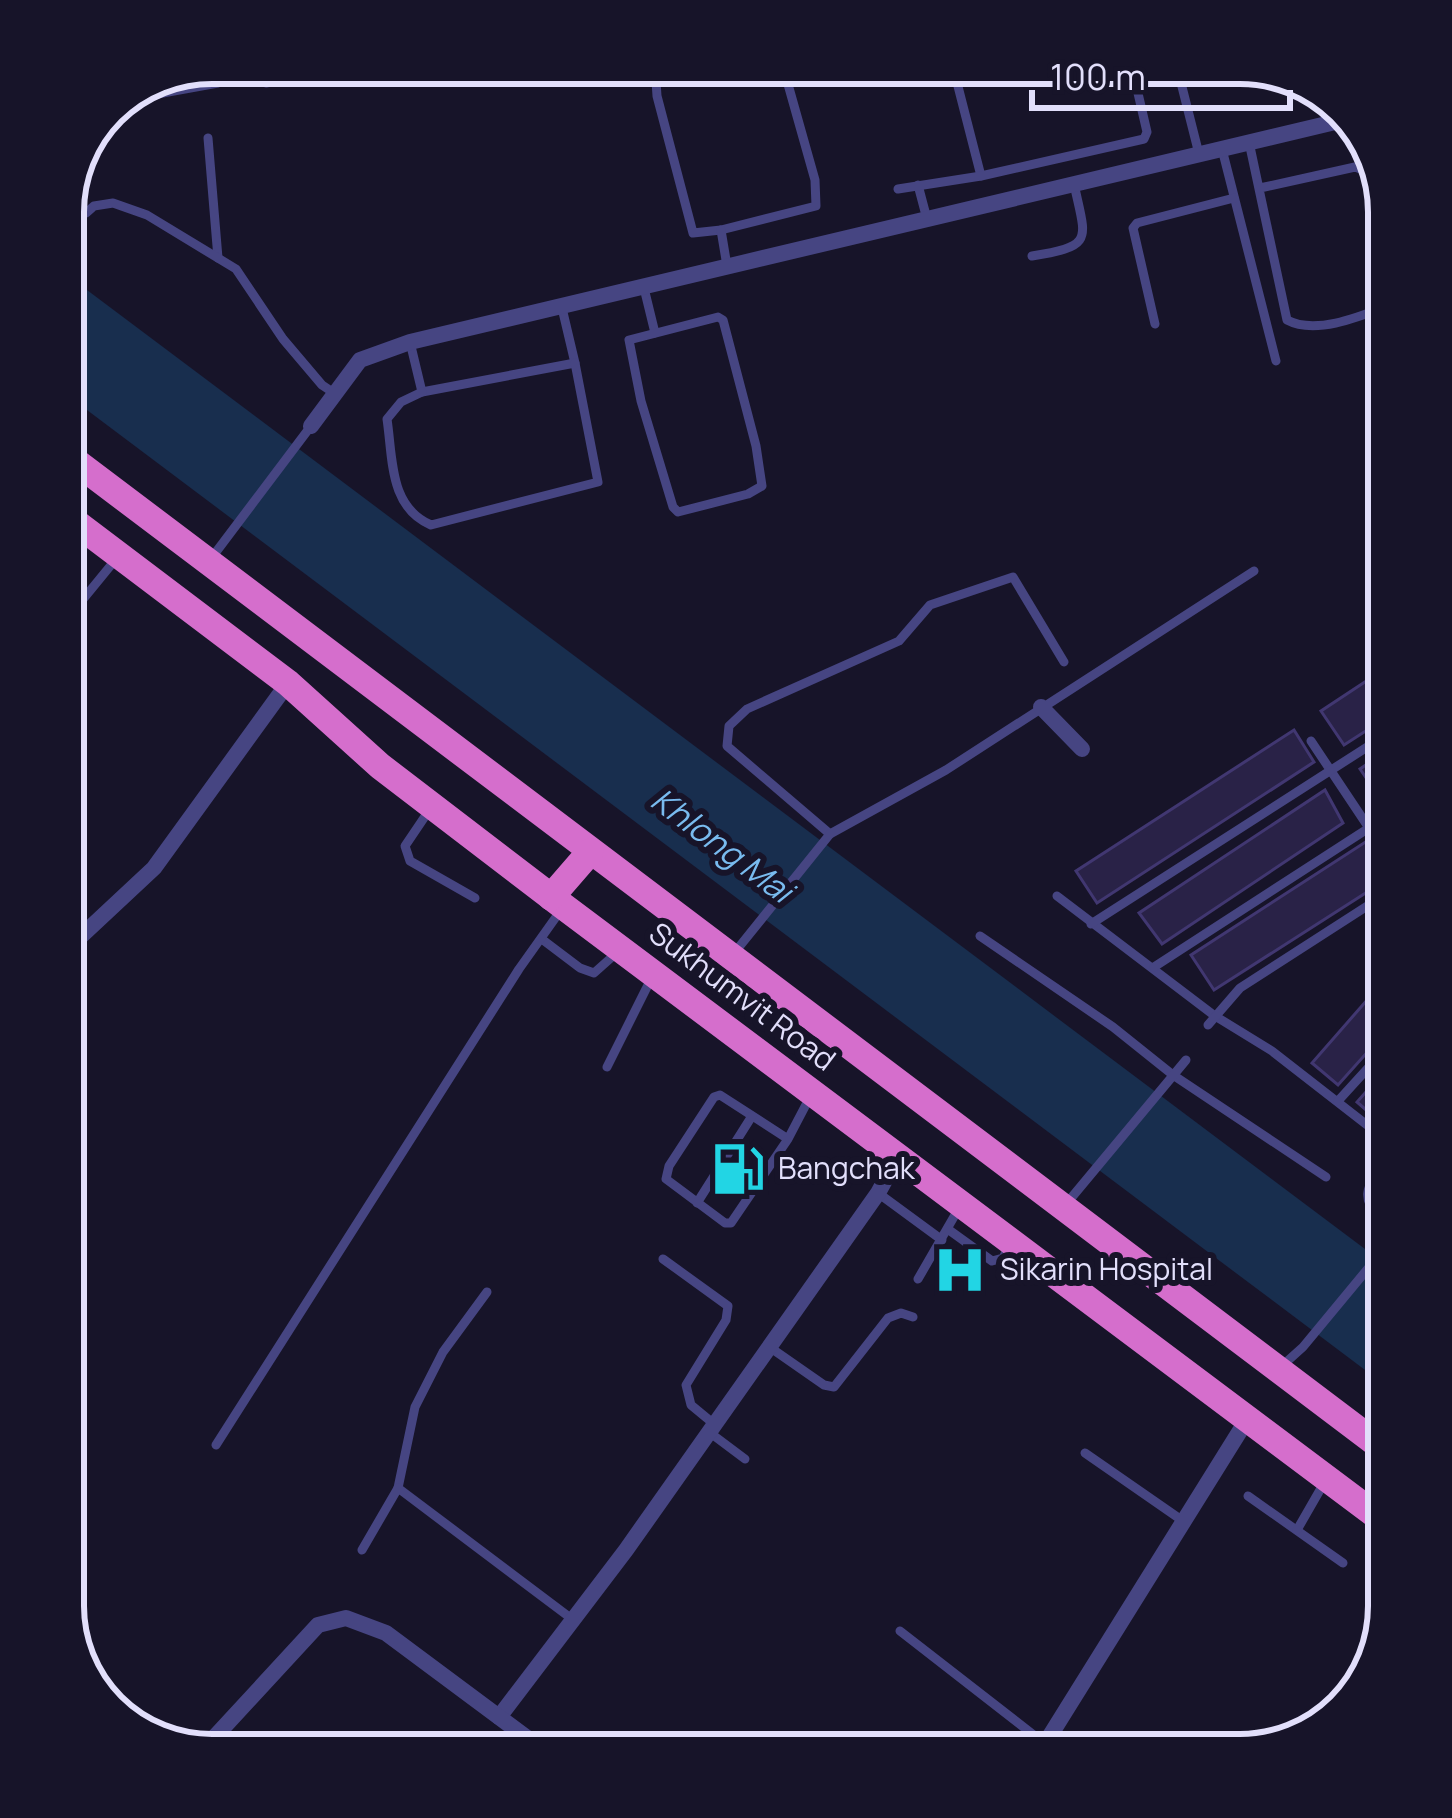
<svg xmlns="http://www.w3.org/2000/svg" width="1452" height="1818" viewBox="0 0 1452 1818" font-family="Manrope,sans-serif">
	<style>
		.water { fill: #182e4e }
		.building { fill: #292247; stroke: #413771; stroke-width: 3 }
		.lines { fill: none; stroke-linecap: round; stroke-linejoin: round }
		.service { stroke: #464582; stroke-width: 9 }
		.minor { stroke: #464582; stroke-width: 16 }
		.trunk { stroke: #d56ecc; stroke-width: 27 }
		.labels { text-anchor: middle; stroke-width: 12; stroke-linejoin: round; paint-order: stroke }
		.street-label { font-size: 30px; fill: #e2dffb; stroke: #171429 }
		.poi-label { font-size: 30px; fill: #e2dffb; stroke: #171429; text-anchor: start }
		.water-label { font-size: 33px; font-style: italic; fill: #79bbef; stroke: #171429 }
		.rim { fill: none; stroke: #e2dffb; stroke-width: 6 }
	</style>
	<rect width="100%" height="100%" fill="#171429"/>
	<path class="water" d="M 63,272 L 1389,1267 L 1389,1388 L 63,392 Z"/>
	<g class="building">
		<path d="M 1389,666 L 1389,716 L 1344,745 L 1321,711 Z"/>
		<path d="M 1294,730 L 1314,762 L 1097,903 L 1076,871 Z"/>
		<path d="M 1389,749 L 1389,806 L 1386,807 L 1360,769 Z"/>
		<path d="M 1325,790 L 1343,823 L 1162,944 L 1139,913 Z"/>
		<path d="M 1367,841 L 1389,878 L 1214,990 L 1191,955 Z"/>
		<path d="M 1389,975 L 1389,1028 L 1338,1085 L 1312,1063 Z"/>
		<path d="M 1389,1066 L 1389,1130 L 1357,1102 Z"/>
	</g>
	<g class="lines">
		<g class="service">
			<path d="M 252,63 L 266,83 L 363,63"/>
			<path d="M 669,63 L 656,81 L 657,96 L 693,233 L 721,230 L 816,206 L 815,180 L 782,63"/>
			<path d="M 952,63 L 981,176"/>
			<path d="M 1176,63 L 1199,154"/>
			<path d="M 113,102 L 218,83"/>
			<path d="M 208,138 L 218,258"/>
			<path d="M 1249,142 L 1287,320 C 1315,335 1359,317 1387,306 L 1366,171 L 1355,167 L 1260,188"/>
			<path d="M 1222,149 L 1276,361"/>
			<path d="M 918,185 L 927,219"/>
			<path d="M 898,189 L 981,176 L 1144,139 L 1147,132 L 1131,63"/>
			<path d="M 86,213 L 94,206 L 113,203 L 147,215 L 236,269 L 283,339 L 322,385 L 334,393"/>
			<path d="M 721,230 L 727,266"/>
			<path d="M 1032,256 C 1095,246 1086,240 1074,184"/>
			<path d="M 644,288 L 655,333"/>
			<path d="M 718,317 L 723,320 L 756,446 L 762,486 L 748,494 L 678,512 L 673,507 L 641,401 L 629,340 Z"/>
			<path d="M 1155,324 L 1133,228 L 1137,223 L 1234,198"/>
			<path d="M 410,342 L 422,392 L 575,363 L 562,308"/>
			<path d="M 422,392 L 401,402 L 387,419 C 393,459 389,507 431,525 L 598,482 L 575,363"/>
			<path d="M 210,560 L 311,426"/>
			<path d="M 63,616 L 80,603 L 116,559"/>
			<path d="M 1311,741 L 1389,858"/>
			<path d="M 430,809 L 405,846 L 410,861 L 475,898"/>
			<path d="M 830,834 L 727,746 L 729,726 L 747,709 L 899,641 L 930,605 L 1013,577 L 1064,662"/>
			<path d="M 1057,896 L 1215,1016 L 1272,1051 L 1367,1125"/>
			<path d="M 1091,924 L 1389,733"/>
			<path d="M 980,936 L 1113,1027 L 1173,1075 L 1326,1177"/>
			<path d="M 543,940 L 580,968 L 594,973 L 612,957 L 614,948"/>
			<path d="M 735,952 L 830,834 L 946,770 L 1254,571"/>
			<path d="M 1154,967 L 1389,815"/>
			<path d="M 1208,1025 L 1240,988 L 1389,892"/>
			<path d="M 607,1067 L 652,977"/>
			<path d="M 1338,1101 L 1389,1045"/>
			<path d="M 788,1139 L 720,1095 L 714,1097 L 669,1166 L 666,1179 L 725,1223 L 731,1223 L 788,1139 L 811,1095"/>
			<path d="M 878,1193 L 942,1240"/>
			<path d="M 697,1203 L 752,1116"/>
			<path d="M 1067,1203 L 1186,1060"/>
			<path d="M 949,1230 L 992,1261 L 1003,1258 L 1009,1246"/>
			<path d="M 663,1259 L 728,1306 L 726,1320 L 686,1385 L 691,1405 L 714,1424"/>
			<path d="M 918,1279 L 959,1208"/>
			<path d="M 768,1346 L 824,1385 L 834,1387 L 888,1318 L 901,1313 L 913,1317"/>
			<path d="M 1283,1365 L 1303,1347 L 1380,1254 L 1389,1237 C 1368,1199 1354,1197 1389,1162"/>
			<path d="M 709,1432 L 745,1459"/>
			<path d="M 216,1445 L 519,969 L 561,910"/>
			<path d="M 1085,1453 L 1183,1521"/>
			<path d="M 398,1488 L 415,1407 L 443,1352 L 487,1292"/>
			<path d="M 1248,1496 L 1343,1563"/>
			<path d="M 1297,1530 L 1324,1483"/>
			<path d="M 362,1550 L 398,1488 L 572,1619"/>
			<path d="M 900,1631 L 1044,1743"/>
		</g>
		<g class="minor">
			<path d="M 311,426 L 360,360 L 410,342 L 1352,118"/>
			<path d="M 1041,707 L 1082,749"/>
			<path d="M 63,953 L 154,868 L 288,683"/>
			<path d="M 499,1717 L 626,1550 L 878,1193 L 899,1155"/>
			<path d="M 199,1754 L 318,1625 L 346,1618 L 386,1633 L 550,1755"/>
			<path d="M 1038,1755 L 1248,1418"/>
		</g>
		<g class="trunk">
			<path d="M 63,452 L 1389,1453"/>
			<path d="M 63,513 L 288,683 L 380,766 L 563,906 L 1389,1525"/>
			<path d="M 551,897 L 590,852"/>
		</g>
	</g>
	<defs>
		<g id="fuel-bare" transform="scale(4.14)"><path d="M-5.5-6h7V0h2V4h1.3V-2.5L3-4.5l.8-.8L6-3V5H2.5V1h-1V6h-7ZM-4.2-4.7v3.2H.2V-4.7Z" fill="#22d5e4" stroke="#171429" stroke-width="2.5" paint-order="stroke"/></g>
		<g id="hospital-bare" transform="scale(4.14)"><path d="M-5-5h3v3.5h4V-5h3V5h-3V1.5h-4V5h-3Z" fill="#22d5e4" stroke="#171429" stroke-width="2.5" paint-order="stroke"/></g>
	</defs>
	<g fill-rule="evenodd">
		<use href="#fuel-bare" x="738" y="1169"/>
		<use href="#hospital-bare" x="960" y="1270"/>
	</g>
	<g class="labels">
		<g class="street-label">
			<text transform="translate(742 997) rotate(37)" y="10">Sukhumvit Road</text>
		</g>
		<g class="poi-label">
			<text x="778" y="1179">Bangchak</text>
			<text x="1000" y="1280">Sikarin Hospital</text>
		</g>
		<g class="water-label">
			<text transform="translate(722 845) rotate(37)" y="12">Khlong Mai</text>
		</g>
	</g>
	<path d="M0 0H1452V1818H0ZM212 84H1240A128 128 0 0 1 1368 212V1606A128 128 0 0 1 1240 1734H212A128 128 0 0 1 84 1606V212A128 128 0 0 1 212 84Z" fill="#171429" fill-rule="evenodd"/>
	<path class="rim" d="M212 84H1240A128 128 0 0 1 1368 212V1606A128 128 0 0 1 1240 1734H212A128 128 0 0 1 84 1606V212A128 128 0 0 1 212 84Z"/>
	<path d="M1032 90v18h258v-18" fill="none" stroke="#e2dffb" stroke-width="6"/>
	<text x="1050" y="90" font-size="36" fill="#e2dffb" stroke="#171429" stroke-width="9" paint-order="stroke">100 m</text>
</svg>
